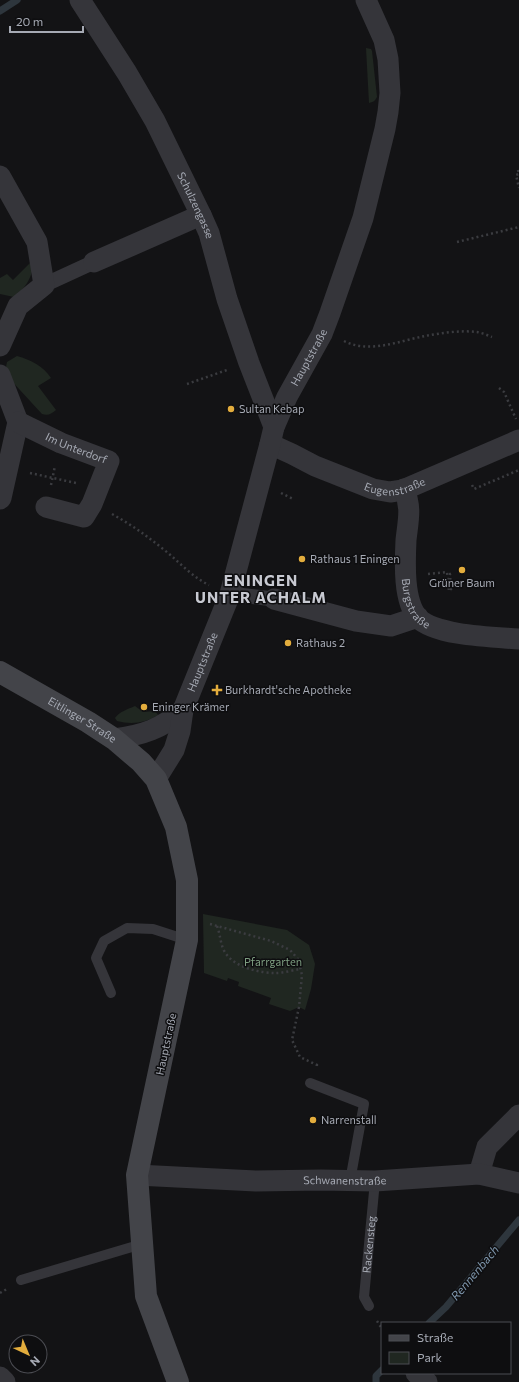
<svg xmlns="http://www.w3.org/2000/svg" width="519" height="1382" viewBox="0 0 519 1382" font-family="Commissioner,sans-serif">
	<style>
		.green { fill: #202721 }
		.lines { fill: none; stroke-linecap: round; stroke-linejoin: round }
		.stream { stroke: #2e363d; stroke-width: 7 }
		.path { stroke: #3b3c40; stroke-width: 2.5; stroke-dasharray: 2 3; stroke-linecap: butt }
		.service { stroke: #35353a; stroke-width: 10 }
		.pedestrian { stroke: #35353a; stroke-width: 15 }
		.minor { stroke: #35353a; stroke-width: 21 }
		.secondary { stroke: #434449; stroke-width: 22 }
		.poi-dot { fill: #e3ad3d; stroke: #0e0e10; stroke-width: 1.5 }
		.labels { text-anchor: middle; stroke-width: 3; stroke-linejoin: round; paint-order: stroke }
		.street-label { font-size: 11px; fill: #a6aab4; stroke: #0e0e10 }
		.poi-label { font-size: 11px; fill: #a6aab4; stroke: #0e0e10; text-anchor: start }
		.park-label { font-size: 11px; fill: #7e9e81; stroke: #0e0e10 }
		.water-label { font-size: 12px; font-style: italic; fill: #7f97ad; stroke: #0e0e10 }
		.district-label { font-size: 15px; font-weight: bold; letter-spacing: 1px; fill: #c7c9d1; stroke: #0e0e10 }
	</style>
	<rect width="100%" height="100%" fill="#131315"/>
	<g class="green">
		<path d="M 366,48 L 371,49 L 372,51 L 377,97 C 375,101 373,102 369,103 Z"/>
		<path d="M 32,261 C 35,275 24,290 14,297 L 0,294 L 0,278 L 7,274 L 13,280 Z"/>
		<path d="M 17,356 C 31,360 43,366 51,378 L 38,386 L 56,410 C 51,414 48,416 42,414 L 9,378 L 6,367 L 7,362 Z"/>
		<path d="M 135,706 L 143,712 L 155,711 L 158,715 C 146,723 131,725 117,721 L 115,718 C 119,712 128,709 135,706 Z"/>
		<path d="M 203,914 L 287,930 L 309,945 L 315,964 L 311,989 L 305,1010 L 299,1007 L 290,1011 L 269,1004 L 271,998 L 238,986 L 239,982 L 228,978 L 227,981 L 204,973 Z"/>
	</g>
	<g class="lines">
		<g class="stream">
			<path d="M 0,11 L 17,0"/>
			<path d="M 429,1323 L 446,1307 L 519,1220"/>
			<path d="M 376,1382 L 376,1376 L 382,1370"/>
		</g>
		<g class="path">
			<path d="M 518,170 L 519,174 L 516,175 L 519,188"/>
			<path d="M 457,242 L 519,227"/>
			<path d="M 344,341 C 369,354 399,341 425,336 C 441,333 461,330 477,332 C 482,333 487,335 492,337"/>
			<path d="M 187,384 L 227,370"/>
			<path d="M 499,388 L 504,392 L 516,419"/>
			<path d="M 30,473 L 76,483"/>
			<path d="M 51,485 L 55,466"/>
			<path d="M 472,485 L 474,489 L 519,470"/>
			<path d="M 281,493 L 293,499"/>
			<path d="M 112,514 C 132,525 150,538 168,553 C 181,564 194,578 209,585"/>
			<path d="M 428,574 L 447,572 L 449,591 L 451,590"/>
			<path d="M 451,590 L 450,574 L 452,574"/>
			<path d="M 210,924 L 271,941 L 290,950 L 298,959 L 302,975 L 299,1007 L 292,1040 L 300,1057 L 317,1065 L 316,1067"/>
			<path d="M 217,926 C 221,936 220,947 227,955 C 237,968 260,973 276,973 C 284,973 293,970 300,969"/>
			<path d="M 0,1293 L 7,1289"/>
			<path d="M 377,1321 L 382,1329"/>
		</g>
		<g class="service">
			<path d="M 111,993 L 96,958 L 104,941 L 127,928 L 153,929 L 187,940"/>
			<path d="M 310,1083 L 364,1104 L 350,1181"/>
			<path d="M 21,1280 L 142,1244"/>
			<path id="s1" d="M 369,1306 L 364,1297 L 375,1181"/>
		</g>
		<g class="pedestrian">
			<path d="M 44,285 L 94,262"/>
			<path d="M 230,594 L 274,599"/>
		</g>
		<g class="minor">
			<path id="s2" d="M 80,0 L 127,73 L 155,121 L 201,215 L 209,233 L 227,299 L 249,363 L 274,427"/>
			<path d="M 0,176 L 37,242 L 44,285 L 18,306 L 0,346"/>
			<path d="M 94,262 L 201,215"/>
			<path d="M 0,375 L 18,422 L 1,498 L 0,499"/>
			<path id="s3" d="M 18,422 L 61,443 L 109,461 L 92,504 L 84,517 L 46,507"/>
			<path id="s4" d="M 270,444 L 292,454 L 315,466 L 373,489 L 390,492 L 403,490 L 519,440"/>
			<path id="s5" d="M 404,489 C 412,508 408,521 406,540 C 405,562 403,601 418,618 C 436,636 494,637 519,639"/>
			<path d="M 274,599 L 356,621 L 391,626 L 418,617"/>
			<path d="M 114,739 C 143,735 161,729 183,710"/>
			<path id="s6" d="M 156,779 L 174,750 L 180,731 L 183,710 L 230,594 L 270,444 L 274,427 L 287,397 L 322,334 L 330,313 L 363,218 L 385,129 L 388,112 L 390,93 L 388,59 L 384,40 L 366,0"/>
			<path d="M 479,1174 L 487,1147 L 519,1115"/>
			<path id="s7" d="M 137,1175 L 256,1181 L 321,1180 L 375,1181 L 479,1174 L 519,1183"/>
			<path d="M 416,1373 L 427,1382"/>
			<path d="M 0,1377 L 5,1382"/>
		</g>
		<path class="secondary" id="s8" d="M 0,672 L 88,722 L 114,739 L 141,762 L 156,779 L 176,827 L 187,880 L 187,940 L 137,1175 L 146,1296 L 178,1382"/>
	</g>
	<g class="poi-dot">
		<circle cx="231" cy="409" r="4"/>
		<circle cx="302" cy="559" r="4"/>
		<circle cx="462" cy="570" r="4"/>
		<circle cx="288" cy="643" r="4"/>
		<path d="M215 684h4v4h4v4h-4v4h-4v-4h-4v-4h4z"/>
		<circle cx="144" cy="707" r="4"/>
		<circle cx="313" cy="1120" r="4"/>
	</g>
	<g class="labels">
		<g class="street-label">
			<text dy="4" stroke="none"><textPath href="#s2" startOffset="236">Schulzengasse</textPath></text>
			<text dy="4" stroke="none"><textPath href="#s6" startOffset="451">Hauptstraße</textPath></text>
			<text dy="4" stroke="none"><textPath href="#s3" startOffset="64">Im Unterdorf</textPath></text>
			<text dy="4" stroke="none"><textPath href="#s4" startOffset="135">Eugenstraße</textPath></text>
			<text dy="4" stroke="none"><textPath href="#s5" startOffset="118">Burgstraße</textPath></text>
			<text dy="4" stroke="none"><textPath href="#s6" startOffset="127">Hauptstraße</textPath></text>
			<text dy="4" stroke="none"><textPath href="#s8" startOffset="95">Eitlinger Straße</textPath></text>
			<text transform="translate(166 1044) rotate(-78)" y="4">Hauptstraße</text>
			<text dy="4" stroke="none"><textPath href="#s7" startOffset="208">Schwanenstraße</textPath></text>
			<text dy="4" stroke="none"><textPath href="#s1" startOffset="63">Rackensteg</textPath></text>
		</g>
		<g class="poi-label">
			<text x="239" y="413">Sultan Kebap</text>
			<text x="310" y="563">Rathaus 1 Eningen</text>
			<text x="462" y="587" text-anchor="middle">Grüner Baum</text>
			<text x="296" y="647">Rathaus 2</text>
			<text x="225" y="694">Burkhardt'sche Apotheke</text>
			<text x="152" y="711">Eninger Krämer</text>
			<text x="321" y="1124">Narrenstall</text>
		</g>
		<g class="park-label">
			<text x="273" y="966">Pfarrgarten</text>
		</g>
		<g class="water-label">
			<text transform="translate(475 1273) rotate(-50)" y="4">Rennenbach</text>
		</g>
		<g class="district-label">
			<text x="261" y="586">ENINGEN<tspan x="261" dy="17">UNTER ACHALM</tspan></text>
		</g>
	</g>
	<rect x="381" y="1322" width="130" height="52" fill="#0e0e10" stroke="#4b4c52"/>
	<rect x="389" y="1335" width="20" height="6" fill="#434449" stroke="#4b4c52"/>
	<text x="417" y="1342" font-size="12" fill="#a6aab4">Straße</text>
	<rect x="389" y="1352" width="20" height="12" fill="#202721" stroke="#4b4c52"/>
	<text x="417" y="1362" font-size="12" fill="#a6aab4">Park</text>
	<g transform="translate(28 1354) rotate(136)"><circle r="19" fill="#0e0e10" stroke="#4b4c52"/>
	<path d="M0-3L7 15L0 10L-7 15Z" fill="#e3ad3d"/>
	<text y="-6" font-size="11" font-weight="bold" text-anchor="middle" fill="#a6aab4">N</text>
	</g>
	<path d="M10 26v6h73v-6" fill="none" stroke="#a6aab4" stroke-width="2"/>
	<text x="16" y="26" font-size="12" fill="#a6aab4" stroke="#0e0e10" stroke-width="3" paint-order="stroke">20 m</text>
</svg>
